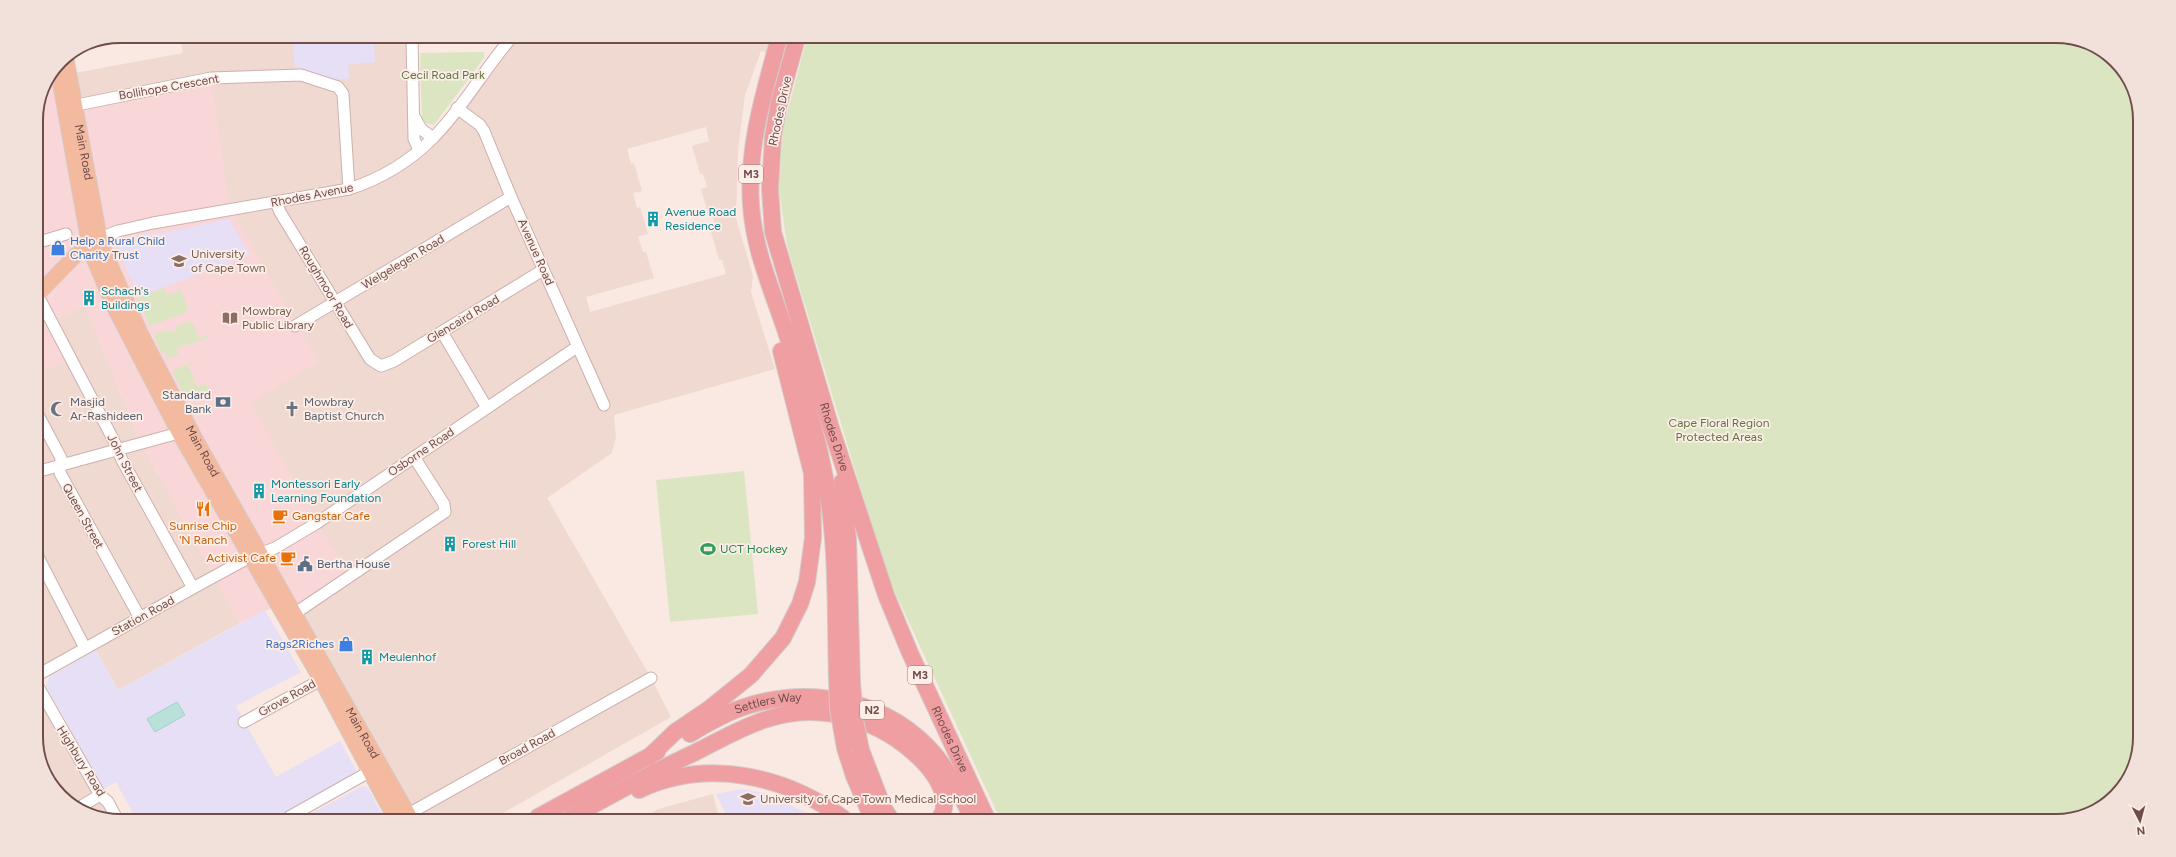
<svg xmlns="http://www.w3.org/2000/svg" width="2176" height="857" viewBox="0 0 2176 857" font-family="Figtree,sans-serif">
	<style>
		.residential { fill: #f0d9d1; fill-rule: evenodd }
		.commercial { fill: #f9d6d7 }
		.education { fill: #e6dff6 }
		.green { fill: #dbe5c2 }
		.water { fill: #b9e1da; stroke: #a0d2ca }
		.lines { fill: none; stroke-linecap: round; stroke-linejoin: round }
		.minor-casing { stroke: #ccb1ad; stroke-width: 13 }
		.major-casing { stroke: #d4cac9; stroke-width: 16 }
		.highway-casing { stroke: #d4cac9; stroke-width: 18 }
		.minor { stroke: #fff; stroke-width: 11 }
		.major { stroke: #f3ba9f; stroke-width: 14 }
		.highway { stroke: #ef9ea1; stroke-width: 16 }
		.highway-bridge-casing { stroke: #d4cac9; stroke-width: 18; stroke-linecap: butt }
		.highway-bridge { stroke: #ef9ea1; stroke-width: 16 }
		.labels { text-anchor: middle; stroke-width: 3.5; stroke-linejoin: round; paint-order: stroke }
		.shield { fill: #fdeee7; stroke: #9a7d7a; stroke-width: 1 }
		.shield-label { font-size: 11px; font-weight: bold; fill: #6f4d4b }
		.park-label { font-size: 12px; fill: #617444; stroke: #fdeee7 }
		.street-label { font-size: 12px; fill: #6f4d4b; stroke: #fdeee7 }
		.culture-label { font-size: 12px; fill: #0d838f; stroke: #fdeee7; text-anchor: start }
		.shop-label { font-size: 12px; fill: #366cbe; stroke: #fdeee7; text-anchor: start }
		.education-label { font-size: 12px; fill: #785e54; stroke: #fdeee7; text-anchor: start }
		.service-label { font-size: 12px; fill: #4e5e75; stroke: #fdeee7; text-anchor: end }
		.worship-label { font-size: 12px; fill: #5b616d; stroke: #fdeee7; text-anchor: start }
		.food-label { font-size: 12px; fill: #c56008; stroke: #fdeee7; text-anchor: start }
		.leisure-label { font-size: 12px; fill: #27864d; stroke: #fdeee7; text-anchor: start }
		.rim { fill: none; stroke: #6f4d4b; stroke-width: 2 }
	</style>
	<rect width="100%" height="100%" fill="#fae9e2"/>
	<g class="residential">
		<path d="M 180,36 L 412,37 L 419,150 L 512,37 L 779,38 L 775,55 L 761,51 L 745,95 L 738,151 L 736,218 L 753,276 L 751,292 L 775,369 L 614,415 L 616,437 L 612,453 L 547,498 L 651,678 L 671,717 L 496,817 L 394,817 L 286,619 L 317,523 L 250,403 L 295,326 L 230,209 L 75,105 L 69,74 L 183,53 ZM 706,127 L 709,141 L 692,146 L 700,174 L 703,174 L 707,187 L 701,189 L 709,217 L 713,217 L 716,230 L 711,232 L 719,260 L 722,260 L 726,274 L 590,312 L 586,297 L 654,278 L 646,252 L 643,252 L 638,237 L 648,234 L 640,207 L 637,208 L 633,193 L 642,191 L 634,163 L 631,164 L 627,149 Z"/>
		<path d="M 85,306 L 141,443 L 240,623 L 118,690 L 93,644 L 36,676 L 36,371 L 72,360 L 54,326 L 56,319 Z"/>
		<path d="M 36,683 L 116,817 L 93,816 L 54,788 L 36,743 Z"/>
		<path d="M 713,794 L 719,818 L 643,818 L 658,809 Z"/>
	</g>
	<path class="commercial" d="M 61,60 L 75,105 L 211,78 L 230,209 L 318,361 L 251,403 L 317,523 L 352,576 L 286,619 L 278,605 L 240,623 L 141,443 L 85,306 L 57,319 L 54,326 L 72,360 L 36,371 L 36,115 L 42,88 Z"/>
	<g class="education">
		<path d="M 292,36 L 380,37 L 381,40 L 374,41 L 375,62 L 348,65 L 349,79 L 334,79 L 295,67 Z"/>
		<path d="M 229,219 L 250,255 L 138,297 L 116,244 L 144,234 L 163,233 Z"/>
		<path d="M 265,610 L 301,672 L 236,706 L 248,728 L 276,777 L 340,741 L 356,770 L 355,775 L 279,817 L 135,817 L 116,782 L 103,789 L 46,686 L 49,677 L 96,650 L 118,690 Z"/>
		<path d="M 362,786 L 367,787 L 384,817 L 305,817 Z"/>
		<path d="M 742,789 L 764,793 L 818,818 L 728,818 L 716,794 Z"/>
	</g>
	<g class="green">
		<path d="M 807,38 L 2083,41 L 2123,69 L 2140,114 L 2135,764 L 2103,807 L 2056,821 L 1000,819 L 887,575 L 787,246 L 779,189 L 783,128 Z"/>
		<path d="M 484,52 L 484,58 L 434,125 L 422,122 L 420,53 Z"/>
		<path d="M 164,288 L 166,295 L 181,290 L 188,309 L 185,313 L 150,326 L 138,298 Z"/>
		<path d="M 188,322 L 193,323 L 198,338 L 207,335 L 208,338 L 177,348 L 178,355 L 168,359 L 165,352 L 161,353 L 154,335 L 166,330 L 171,332 L 175,331 L 177,326 Z"/>
		<path d="M 192,362 L 193,364 L 188,366 L 197,387 L 205,384 L 209,390 L 192,399 L 191,397 L 187,399 L 172,371 Z"/>
		<path d="M 744,471 L 758,614 L 670,622 L 656,480 Z"/>
	</g>
	<path class="water" d="M 177,702 L 185,715 L 155,732 L 147,719 Z"/>
	<g class="lines">
		<g class="minor-casing">
			<g id="minor">
				<path d="M 412,37 L 414,139 L 419,150"/>
				<path d="M 67,107 L 211,78 L 301,75 L 338,87 L 343,94 L 349,189"/>
				<path d="M 457,108 L 480,125 L 484,131 L 511,197 L 604,405"/>
				<path d="M 415,118 L 421,129 L 433,138"/>
				<path d="M 276,202 L 280,212 L 370,359 L 381,366 L 394,361 L 543,270"/>
				<path d="M 100,238 L 118,231 L 153,223 L 349,189 C 380,179 410,161 433,138 C 463,108 484,69 512,37"/>
				<path d="M 36,243 L 66,234"/>
				<path d="M 37,294 L 113,439 L 122,460 L 193,588"/>
				<path d="M 295,326 L 511,197"/>
				<path d="M 442,332 L 487,408"/>
				<path d="M 36,411 L 61,458 L 60,473 L 140,618"/>
				<path d="M 36,472 L 186,431"/>
				<path d="M 36,553 L 85,648"/>
				<path d="M 288,618 L 445,512 L 444,504 L 414,457"/>
				<path d="M 36,676 L 193,588 L 250,557 L 275,548 L 317,523 L 577,347"/>
				<path d="M 36,683 L 100,795 L 108,802 L 116,817"/>
				<path d="M 244,722 L 328,676"/>
				<path d="M 80,807 L 100,795"/>
				<path d="M 289,817 L 376,768"/>
				<path d="M 403,817 L 651,678"/>
			</g>
		</g>
		<g class="major-casing">
			<g id="major">
				<path id="s1" d="M 66,57 L 101,244 L 141,334 L 196,440 L 410,817"/>
				<path d="M 57,66 L 90,250 L 114,307 L 179,433 L 321,680 L 394,817"/>
				<path d="M 36,296 L 77,254 L 96,241"/>
			</g>
		</g>
		<g class="highway-casing">
			<g id="highway">
				<path d="M 779,38 C 764,93 747,147 751,205 C 754,251 773,292 787,335 C 801,382 816,430 825,478 C 838,543 835,613 837,679"/>
				<path id="s2" d="M 797,38 L 779,103 L 773,137 L 770,189 L 773,232 L 831,428 L 886,595 L 910,653 L 987,819"/>
				<path d="M 842,482 L 848,539 L 852,682"/>
				<path id="s3" d="M 690,734 C 708,723 727,712 747,706 C 813,685 890,701 936,756 C 951,775 962,796 972,818"/>
				<path d="M 845,748 L 854,776 L 872,818"/>
				<path d="M 861,750 L 883,807 L 890,818"/>
				<path d="M 649,757 L 675,732 L 709,709 L 751,675 L 783,638 L 800,604 L 807,582 L 813,538 L 812,473 L 781,351"/>
				<path d="M 639,790 C 707,758 784,775 843,818"/>
				<path d="M 538,817 L 657,752"/>
				<path d="M 570,818 C 611,795 653,772 696,752 C 718,741 740,728 764,720 C 823,699 887,721 928,767 C 940,782 951,801 940,818"/>
			</g>
		</g>
		<use href="#minor" class="minor"/>
		<use href="#major" class="major"/>
		<use href="#highway" class="highway"/>
		<g class="highway-bridge-casing">
			<g id="highway-bridge">
				<path d="M 837,679 L 838,708 L 845,748"/>
				<path d="M 852,682 L 855,720 L 861,750"/>
			</g>
		</g>
		<use href="#highway-bridge" class="highway-bridge"/>
	</g>
	<defs>
		<g id="building-bare" transform="scale(1.2)"><path d="M-4-6H4V6H1V3H-1V6H-4ZM-2.5-4.3h1.7v1.8h-1.7ZM.8-4.3h1.7v1.8H.8ZM-2.5-1h1.7V.8h-1.7ZM.8-1h1.7V.8H.8Z" fill="#0f9aa8" stroke="#fdeee7" stroke-width="2.5" paint-order="stroke"/></g>
		<g id="shop-bare" transform="scale(1.2)"><path d="M-5-2.5h2.3a2.7 3.5 0 0 1 5.4 0H5L5.5 6h-11ZM-1.5-2.5h3a1.5 2.3 0 0 0-3 0Z" fill="#3f7fe0" stroke="#fdeee7" stroke-width="2.5" paint-order="stroke"/></g>
		<g id="university-bare" transform="scale(1.2)"><path d="M0-5L7-2L0 1L-7-2ZM-4 1L0 2.5L4 1V4Q0 6-4 4Z" fill="#8d6e63" stroke="#fdeee7" stroke-width="2.5" paint-order="stroke"/></g>
		<g id="library-bare" transform="scale(1.2)"><path d="M-6-4Q-3-5.5-.7-3.5V5Q-3 3-6 4ZM6-4Q3-5.5 .7-3.5V5Q3 3 6 4Z" fill="#8d6e63" stroke="#fdeee7" stroke-width="2.5" paint-order="stroke"/></g>
		<g id="bank-bare" transform="scale(1.2)"><path d="M-6-4H6V4H-6ZM0-2.3a2.3 2.3 0 1 0 0 4.6a2.3 2.3 0 1 0 0-4.6Z" fill="#5c6f8a" stroke="#fdeee7" stroke-width="2.5" paint-order="stroke"/></g>
		<g id="mosque-bare" transform="scale(1.2)"><path d="M3.5-4.9A6 6 0 1 0 3.5 4.9A5 5 0 1 1 3.5-4.9Z" fill="#6b7280" stroke="#fdeee7" stroke-width="2.5" paint-order="stroke"/></g>
		<g id="church-bare" transform="scale(1.2)"><path d="M-1.2-6h2.4v3.5h3.3v2.4h-3.3V6h-2.4V-.1h-3.3v-2.4h3.3Z" fill="#6b7280" stroke="#fdeee7" stroke-width="2.5" paint-order="stroke"/></g>
		<g id="restaurant-bare" transform="scale(1.2)"><path d="M-5-6h1v4h1v-4h1v4h1v-4h1v5L-1.5 .5V6h-2V.5L-5-1ZM5-6V6H3V1.5H1.5Q1.5-4 5-6Z" fill="#e8710a" stroke="#fdeee7" stroke-width="2.5" paint-order="stroke"/></g>
		<g id="cafe-bare" transform="scale(1.2)"><path d="M-5.5-4.5H6V0H3Q3 3.5 0 3.5H-2.5Q-5.5 3.5-5.5 0ZM3-3.2v2h1.7v-2ZM-6 4.5H4V6H-6Z" fill="#e8710a" stroke="#fdeee7" stroke-width="2.5" paint-order="stroke"/></g>
		<g id="stadium-bare" transform="scale(1.2)"><path d="M0-5a6.5 5 0 1 0 0 10a6.5 5 0 1 0 0-10ZM-3.5-1.8h7v3.6h-7Z" fill="#2e9e5b" stroke="#fdeee7" stroke-width="2.5" paint-order="stroke"/></g>
		<g id="civic-bare" transform="scale(1.2)"><path d="M-.6-6.5H3V-4.5H.6V-3L4-1V1h2V6H-6V1h2V-1L-.6-3ZM-1.2 2.5V6h2.4V2.5Z" fill="#5c6f8a" stroke="#fdeee7" stroke-width="2.5" paint-order="stroke"/></g>
	</defs>
	<g fill-rule="evenodd">
		<use href="#building-bare" x="653" y="219"/>
		<use href="#shop-bare" x="58" y="248"/>
		<use href="#university-bare" x="179" y="261"/>
		<use href="#building-bare" x="89" y="298"/>
		<use href="#library-bare" x="230" y="318"/>
		<use href="#bank-bare" x="223" y="402"/>
		<use href="#mosque-bare" x="58" y="409"/>
		<use href="#church-bare" x="292" y="409"/>
		<use href="#building-bare" x="259" y="491"/>
		<use href="#restaurant-bare" x="203" y="509"/>
		<use href="#cafe-bare" x="280" y="516"/>
		<use href="#building-bare" x="450" y="544"/>
		<use href="#stadium-bare" x="708" y="549"/>
		<use href="#cafe-bare" x="288" y="558"/>
		<use href="#civic-bare" x="305" y="564"/>
		<use href="#shop-bare" x="346" y="644"/>
		<use href="#building-bare" x="367" y="657"/>
		<use href="#university-bare" x="748" y="799"/>
	</g>
	<g class="labels">
		<g class="shield">
			<rect x="739" y="165" width="24" height="18" rx="3"/>
			<rect x="908" y="666" width="24" height="18" rx="3"/>
			<rect x="860" y="701" width="24" height="18" rx="3"/>
		</g>
		<g class="shield-label">
			<text x="751" y="178">M3</text>
			<text x="920" y="679">M3</text>
			<text x="872" y="714">N2</text>
		</g>
		<g class="park-label">
			<text x="443" y="79">Cecil Road Park</text>
			<text x="1719" y="427">Cape Floral Region<tspan x="1719" dy="14">Protected Areas</tspan></text>
		</g>
		<g class="street-label">
			<text transform="translate(169 87) rotate(-10)" y="4">Bollihope Crescent</text>
			<text transform="translate(780 111) rotate(-78)" y="4">Rhodes Drive</text>
			<text dy="4" stroke="none"><textPath href="#s1" startOffset="97">Main Road</textPath></text>
			<text transform="translate(312 195) rotate(-11)" y="4">Rhodes Avenue</text>
			<text transform="translate(536 252) rotate(66)" y="4">Avenue Road</text>
			<text transform="translate(403 262) rotate(-31)" y="4">Welgelegen Road</text>
			<text transform="translate(326 287) rotate(59)" y="4">Roughmoor Road</text>
			<text transform="translate(463 319) rotate(-31)" y="4">Glencaird Road</text>
			<text dy="4" stroke="none"><textPath href="#s2" startOffset="411">Rhodes Drive</textPath></text>
			<text dy="4" stroke="none"><textPath href="#s1" startOffset="421">Main Road</textPath></text>
			<text transform="translate(421 452) rotate(-34)" y="4">Osborne Road</text>
			<text transform="translate(125 463) rotate(63)" y="4">John Street</text>
			<text transform="translate(83 516) rotate(61)" y="4">Queen Street</text>
			<text transform="translate(143 616) rotate(-29)" y="4">Station Road</text>
			<text transform="translate(287 698) rotate(-29)" y="4">Grove Road</text>
			<text dy="4" stroke="none"><textPath href="#s3" startOffset="85">Settlers Way</textPath></text>
			<text dy="4" stroke="none"><textPath href="#s1" startOffset="745">Main Road</textPath></text>
			<text dy="4" stroke="none"><textPath href="#s2" startOffset="735">Rhodes Drive</textPath></text>
			<text transform="translate(527 747) rotate(-29)" y="4">Broad Road</text>
			<text transform="translate(81 761) rotate(58)" y="4">Highbury Road</text>
		</g>
		<g class="culture-label">
			<text x="665" y="216">Avenue Road<tspan x="665" dy="14">Residence</tspan></text>
			<text x="101" y="295">Schach's<tspan x="101" dy="14">Buildings</tspan></text>
			<text x="271" y="488">Montessori Early<tspan x="271" dy="14">Learning Foundation</tspan></text>
			<text x="462" y="548">Forest Hill</text>
			<text x="379" y="661">Meulenhof</text>
		</g>
		<g class="shop-label">
			<text x="70" y="245">Help a Rural Child<tspan x="70" dy="14">Charity Trust</tspan></text>
			<text x="334" y="648" text-anchor="end">Rags2Riches</text>
		</g>
		<g class="education-label">
			<text x="191" y="258">University<tspan x="191" dy="14">of Cape Town</tspan></text>
			<text x="242" y="315">Mowbray<tspan x="242" dy="14">Public Library</tspan></text>
			<text x="760" y="803">University of Cape Town Medical School</text>
		</g>
		<g class="service-label">
			<text x="211" y="399">Standard<tspan x="211" dy="14">Bank</tspan></text>
			<text x="317" y="568" text-anchor="start">Bertha House</text>
		</g>
		<g class="worship-label">
			<text x="70" y="406">Masjid<tspan x="70" dy="14">Ar-Rashideen</tspan></text>
			<text x="304" y="406">Mowbray<tspan x="304" dy="14">Baptist Church</tspan></text>
		</g>
		<g class="food-label">
			<text x="292" y="520">Gangstar Cafe</text>
			<text x="203" y="530" text-anchor="middle">Sunrise Chip<tspan x="203" dy="14">'N Ranch</tspan></text>
			<text x="276" y="562" text-anchor="end">Activist Cafe</text>
		</g>
		<g class="leisure-label">
			<text x="720" y="553">UCT Hockey</text>
		</g>
	</g>
	<path d="M0 0H2176V857H0ZM120 43H2056A77 77 0 0 1 2133 120V737A77 77 0 0 1 2056 814H120A77 77 0 0 1 43 737V120A77 77 0 0 1 120 43Z" fill="#f2e1db" fill-rule="evenodd"/>
	<path class="rim" d="M120 43H2056A77 77 0 0 1 2133 120V737A77 77 0 0 1 2056 814H120A77 77 0 0 1 43 737V120A77 77 0 0 1 120 43Z"/>
	<g transform="translate(2140 821) rotate(174)" stroke="#fdeee7" stroke-width="3" paint-order="stroke">
	<path d="M0-3L7 15L0 10L-7 15Z" fill="#6f4d4b"/>
	<text y="-6" font-size="11" font-weight="bold" text-anchor="middle" fill="#6f4d4b">N</text>
	</g>
</svg>
